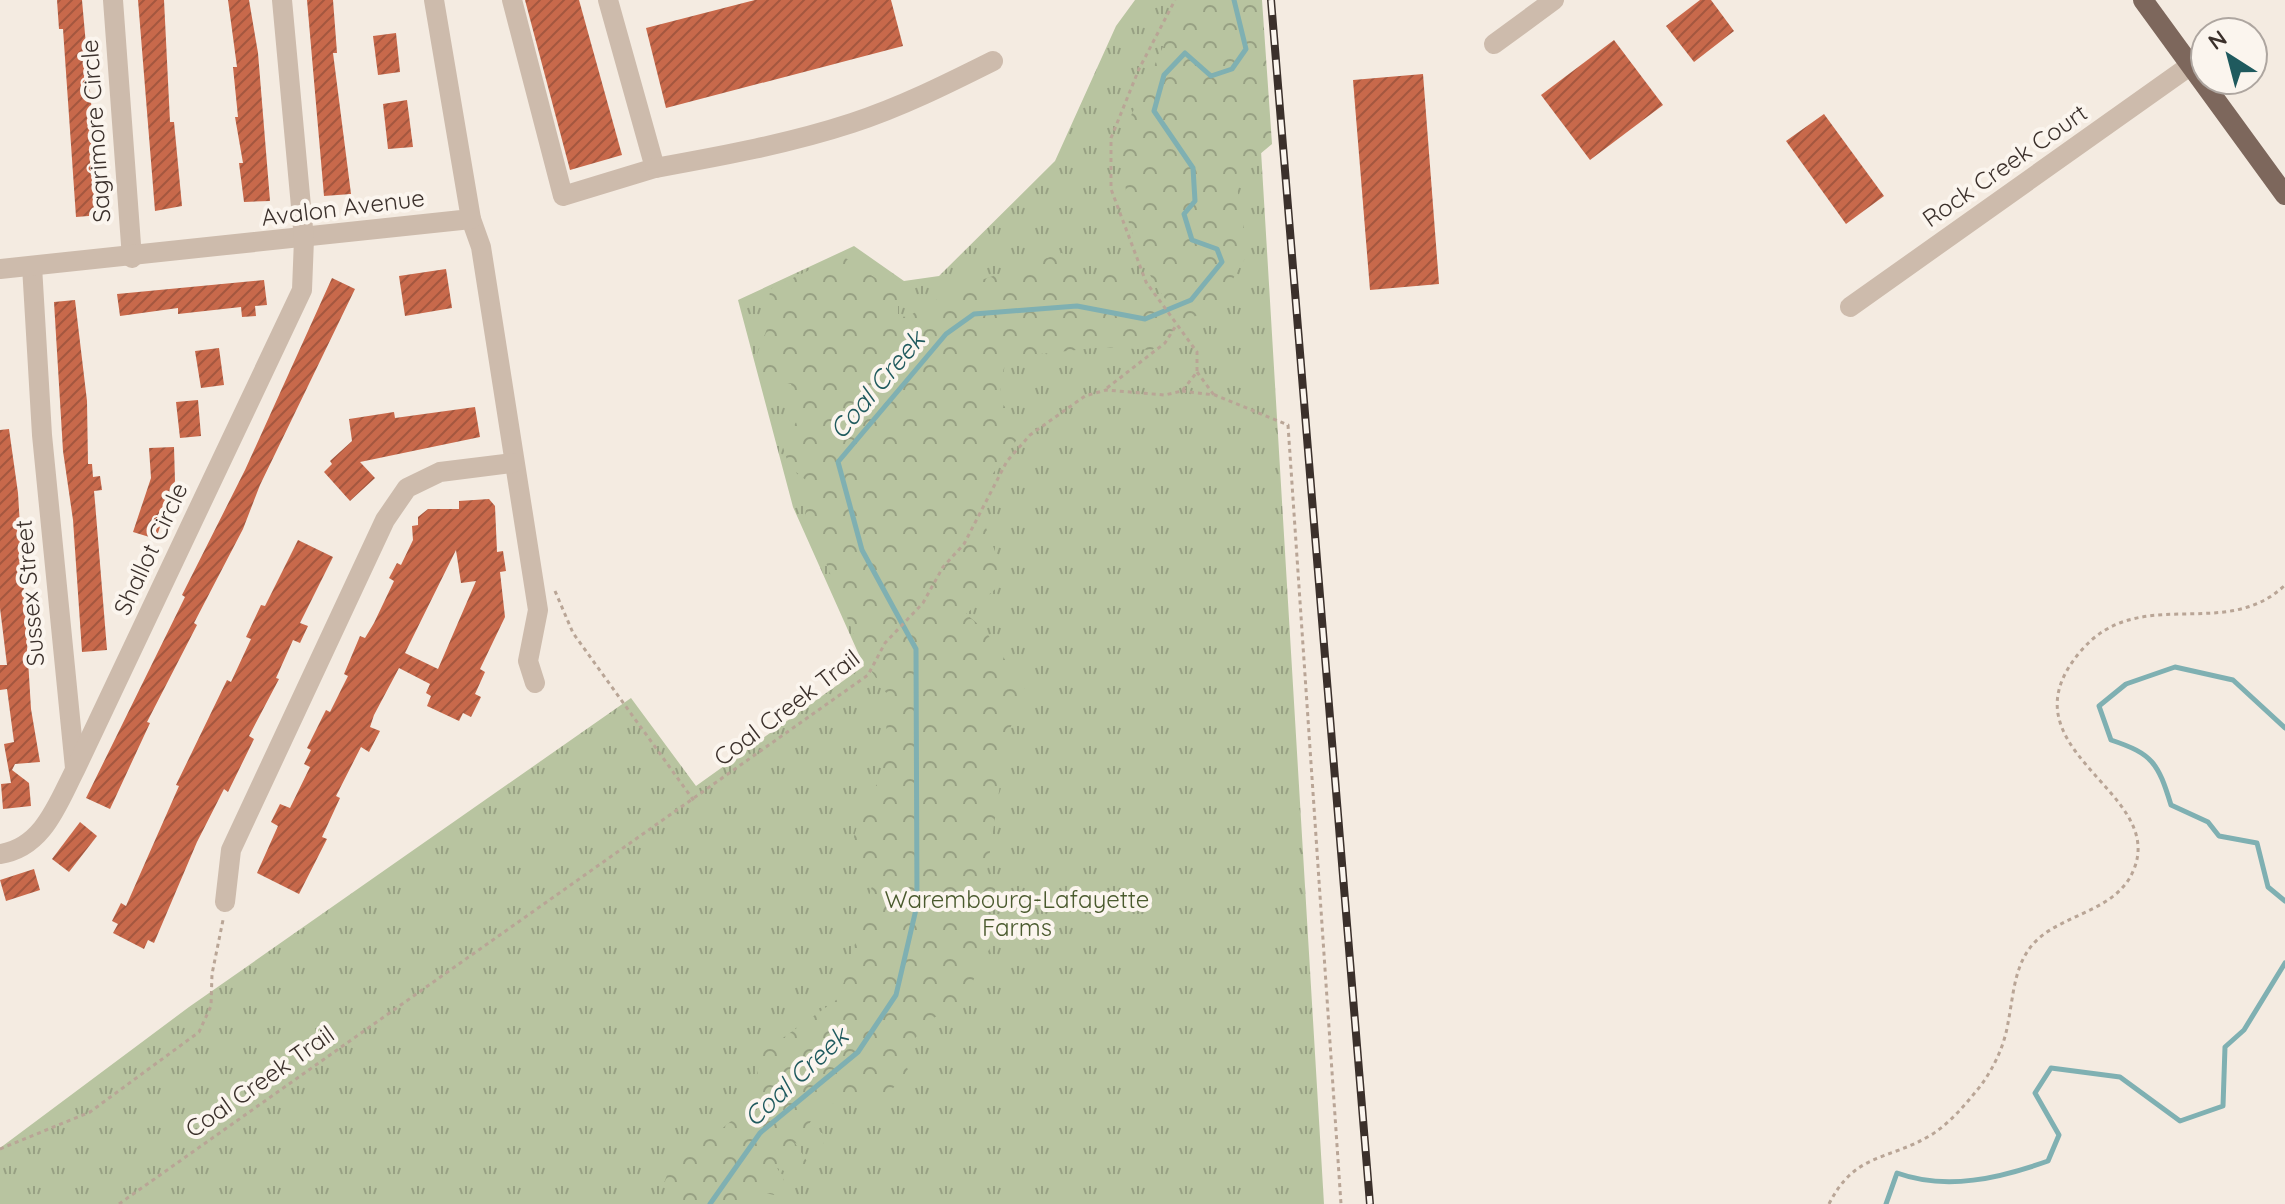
<svg xmlns="http://www.w3.org/2000/svg" width="2285" height="1204" viewBox="0 0 2285 1204" font-family="Quicksand,sans-serif">
	<style>
		.grass { fill: url(#grass-tufts) }
		.forest { fill: url(#forest-crowns) }
		.lines { fill: none; stroke-linecap: round; stroke-linejoin: round }
		.stream { stroke: #7fb0b2; stroke-width: 5 }
		.building { fill: url(#building-hatch); fill-rule: evenodd }
		.path { stroke: #b9a596; stroke-width: 3; stroke-dasharray: 4 4; stroke-linecap: butt }
		.minor { stroke: #cdbbac; stroke-width: 20 }
		.major { stroke: #7d675c; stroke-width: 20 }
		.rail-casing { stroke: #3b302b; stroke-width: 8 }
		.rail { stroke: #fbf5ee; stroke-width: 5; stroke-dasharray: 15; stroke-linecap: butt }
		.labels { text-anchor: middle; stroke-width: 8; stroke-linejoin: round; paint-order: stroke }
		.street-label { font-size: 24px; fill: #3b302b; stroke: #fbf5ee }
		.park-label { font-size: 24px; fill: #4a5a2e; stroke: #fbf5ee }
		.water-label { font-size: 26px; font-style: italic; fill: #1f5a5e; stroke: #fbf5ee }
	</style>
	<defs>
		<pattern id="grass-tufts" width="24" height="20" patternUnits="userSpaceOnUse" patternTransform="scale(2)"><rect width="24" height="20" fill="#b8c4a0"/><path d="M3 7l-1-3M5 7V3M7 7l1-3M15 17l-1-3M17 17v-4M19 17l1-3" fill="none" stroke="#97a083"/></pattern>
		<pattern id="forest-crowns" width="20" height="18" patternUnits="userSpaceOnUse" patternTransform="scale(2)"><rect width="20" height="18" fill="#b8c4a0"/><path d="M2 6a3 3 0 1 1 6 0M12 15a3 3 0 1 1 6 0" fill="none" stroke="#97a083"/></pattern>
		<pattern id="building-hatch" width="6" height="6" patternUnits="userSpaceOnUse" patternTransform="scale(2)"><rect width="6" height="6" fill="#c8694b"/><path d="M-1 1l2-2M0 6l6-6M5 7l2-2" fill="none" stroke="#a4573f"/></pattern>
	</defs>
	<rect width="100%" height="100%" fill="#f4ebe1"/>
	<path class="grass" d="M 1135,0 L 1252,0 L 1324,1204 L 0,1204 L 0,1148 L 189,1007 L 631,698 L 696,786 L 864,666 L 793,507 L 738,300 L 854,246 L 904,281 L 939,276 L 1055,161 L 1116,26 Z"/>
	<path class="forest" d="M 1188,0 L 1262,0 L 1272,144 L 1235,175 L 1248,253 L 1215,310 L 1186,319 L 1152,350 L 1103,347 L 1006,358 L 999,399 L 1023,431 L 975,499 L 1006,580 L 966,614 L 984,629 L 1028,693 L 1008,732 L 987,871 L 996,887 L 983,922 L 994,940 L 957,1012 L 935,1017 L 901,1053 L 908,1070 L 880,1104 L 867,1096 L 845,1106 L 824,1101 L 809,1124 L 826,1136 L 820,1152 L 795,1143 L 810,1166 L 801,1178 L 777,1168 L 784,1179 L 774,1195 L 762,1192 L 751,1204 L 688,1204 L 664,1183 L 678,1146 L 709,1139 L 756,1101 L 759,1055 L 839,998 L 872,886 L 848,857 L 864,803 L 882,777 L 889,697 L 863,659 L 818,542 L 805,522 L 808,482 L 789,466 L 782,444 L 802,413 L 791,384 L 763,377 L 755,359 L 767,329 L 770,289 L 841,255 L 898,293 L 898,316 L 907,317 L 957,288 L 1062,253 L 1090,280 L 1122,265 L 1155,311 L 1169,304 L 1154,284 L 1129,225 L 1121,137 L 1168,36 Z"/>
	<g class="lines">
		<g class="stream">
			<path d="M 2285,728 L 2233,680 L 2175,667 L 2126,684 L 2099,706 L 2111,740 C 2153,754 2158,763 2171,805 L 2208,822 L 2219,836 L 2257,843 L 2268,887 L 2285,901"/>
			<path d="M 710,1204 L 760,1133 L 858,1052 L 896,995 L 917,905 L 916,649 L 862,550 L 838,462 L 946,334 L 974,314 L 1077,306 L 1145,319 L 1191,300 L 1222,262 L 1217,249 L 1192,240 L 1184,214 L 1195,201 L 1193,168 L 1154,111 L 1164,75 L 1185,53 L 1211,76 L 1232,69 L 1246,49 L 1234,0"/>
			<path d="M 1886,1204 L 1897,1173 C 1947,1191 2000,1178 2048,1161 L 2059,1135 L 2035,1093 L 2051,1068 L 2120,1077 L 2180,1121 L 2223,1106 L 2225,1047 L 2244,1030 L 2285,963"/>
		</g>
	</g>
	<g class="building">
		<path d="M 57,0 L 82,0 L 101,215 L 76,217 L 63,29 L 59,29 Z"/>
		<path d="M 138,0 L 164,0 L 170,122 L 174,122 L 182,206 L 155,211 Z"/>
		<path d="M 228,0 L 249,0 L 258,53 L 270,201 L 244,202 L 239,163 L 243,163 L 235,117 L 238,117 L 233,67 L 237,67 Z"/>
		<path d="M 307,0 L 333,0 L 337,53 L 333,53 L 351,194 L 324,196 Z"/>
		<path d="M 525,0 L 579,0 L 622,155 L 570,170 Z"/>
		<path d="M 755,0 L 891,0 L 903,46 L 666,108 L 646,28 Z"/>
		<path d="M 1700,0 L 1711,0 L 1734,31 L 1694,62 L 1666,26 Z"/>
		<path d="M 396,33 L 400,72 L 378,75 L 373,36 Z"/>
		<path d="M 1614,40 L 1663,105 L 1590,160 L 1541,95 Z"/>
		<path d="M 1423,74 L 1439,284 L 1370,290 L 1353,80 Z"/>
		<path d="M 407,100 L 413,147 L 388,149 L 383,104 Z"/>
		<path d="M 1824,114 L 1884,196 L 1846,224 L 1786,141 Z"/>
		<path d="M 446,269 L 452,308 L 405,316 L 399,276 Z"/>
		<path d="M 332,278 L 355,289 L 260,485 L 243,529 L 194,623 L 197,625 L 147,722 L 150,723 L 110,809 L 86,798 L 185,597 L 182,595 L 245,470 Z"/>
		<path d="M 264,280 L 267,305 L 255,306 L 256,316 L 242,317 L 241,307 L 178,314 L 178,308 L 120,316 L 117,294 Z"/>
		<path d="M 75,300 L 87,401 L 88,464 L 92,464 L 93,477 L 100,476 L 102,490 L 94,491 L 95,502 L 107,650 L 82,652 L 73,520 L 63,451 L 54,302 Z"/>
		<path d="M 219,348 L 224,385 L 201,388 L 195,351 Z"/>
		<path d="M 198,400 L 201,436 L 180,438 L 176,402 Z"/>
		<path d="M 475,407 L 480,437 L 360,462 L 375,478 L 350,501 L 324,472 L 332,464 L 330,461 L 352,441 L 349,419 L 394,412 L 395,418 Z"/>
		<path d="M 9,429 L 18,493 L 31,709 L 40,762 L 15,764 L 12,770 L 29,783 L 31,806 L 3,809 L 1,784 L 11,783 L 4,744 L 14,742 L 7,689 L 0,690 L 0,665 L 7,665 L 0,608 L 0,430 Z"/>
		<path d="M 174,447 L 175,481 L 156,539 L 133,532 L 151,478 L 149,448 Z"/>
		<path d="M 489,499 L 495,506 L 497,552 L 503,551 L 506,571 L 500,572 L 505,617 L 480,669 L 485,672 L 475,694 L 481,697 L 471,717 L 463,713 L 459,721 L 427,706 L 431,696 L 426,693 L 430,684 L 399,668 L 374,715 L 370,727 L 380,731 L 369,752 L 361,747 L 336,796 L 340,798 L 322,837 L 327,839 L 299,894 L 257,873 L 278,826 L 271,822 L 280,804 L 290,808 L 310,767 L 304,764 L 311,750 L 307,748 L 326,710 L 330,712 L 348,676 L 344,674 L 360,636 L 365,638 L 374,623 L 394,581 L 389,578 L 397,563 L 401,565 L 413,540 L 412,526 L 418,525 L 418,517 L 428,509 L 459,509 L 459,501 ZM 456,550 L 461,583 L 476,581 L 438,669 L 405,653 Z"/>
		<path d="M 298,540 L 333,557 L 300,623 L 308,626 L 300,643 L 293,640 L 276,678 L 279,679 L 249,736 L 254,739 L 228,792 L 224,789 L 197,842 L 154,943 L 148,940 L 144,949 L 113,933 L 118,924 L 112,921 L 121,903 L 126,906 L 179,786 L 176,785 L 227,680 L 231,682 L 251,639 L 246,637 L 261,605 L 265,606 Z"/>
		<path d="M 80,822 L 97,836 L 69,872 L 52,859 Z"/>
		<path d="M 34,869 L 40,890 L 6,901 L 0,880 Z"/>
	</g>
	<g class="lines">
		<g class="path">
			<path d="M 1197,372 L 1214,395"/>
			<path d="M 1107,388 L 1165,343 L 1177,324"/>
			<path d="M 1182,391 L 1215,395 L 1288,425 L 1341,1204"/>
			<path d="M 555,591 L 573,633 L 694,801"/>
			<path d="M 0,1149 L 90,1112 L 199,1032 L 211,1006 L 212,974 L 223,920"/>
			<path d="M 119,1204 L 868,675 L 885,643 L 923,603 L 943,567 L 964,544 L 1007,461 L 1030,435 L 1085,396 L 1106,390 L 1165,395 L 1182,391 L 1197,372 L 1197,352 L 1146,282 L 1111,189 L 1111,138 L 1139,69 L 1175,0"/>
			<path d="M 1829,1204 C 1855,1152 1888,1161 1931,1135 C 1950,1123 1964,1106 1978,1089 C 1993,1070 2004,1047 2008,1023 C 2014,993 2014,961 2038,939 C 2067,913 2118,910 2134,869 C 2166,790 1998,749 2080,652 C 2138,582 2225,643 2285,585"/>
		</g>
		<g class="minor">
			<path d="M 113,0 L 132,258"/>
			<path d="M 512,0 L 563,196 L 655,168 L 608,0"/>
			<path d="M 1494,44 L 1554,0"/>
			<path d="M 655,168 C 721,156 788,144 852,123 C 901,107 947,84 993,61"/>
			<path d="M 471,219 L 481,247 L 538,610 L 528,661 L 535,683"/>
			<path d="M 32,266 L 42,435 L 75,768"/>
			<path d="M 0,269 L 471,219 L 434,0"/>
			<path d="M 1850,307 L 2191,65"/>
			<path d="M 0,854 C 43,848 58,803 75,770 L 302,290 L 304,239 L 282,0"/>
			<path d="M 225,902 L 231,850 L 385,520 L 407,488 L 440,472 L 512,463"/>
		</g>
		<path class="major" d="M 2143,0 L 2285,195"/>
		<g class="rail-casing">
			<path id="rail" d="M 1271,0 L 1370,1204"/>
		</g>
		<use href="#rail" class="rail"/>
	</g>
	<g class="labels">
		<g class="street-label">
			<text transform="translate(96 131) rotate(-94)" y="8">Sagrimore Circle</text>
			<text transform="translate(2005 166) rotate(-35)" y="8">Rock Creek Court</text>
			<text transform="translate(343 208) rotate(-7)" y="8">Avalon Avenue</text>
			<text transform="translate(151 549) rotate(-65)" y="8">Shallot Circle</text>
			<text transform="translate(30 593) rotate(-95)" y="8">Sussex Street</text>
			<text transform="translate(787 708) rotate(-37)" y="8">Coal Creek Trail</text>
			<text transform="translate(260 1082) rotate(-35)" y="8">Coal Creek Trail</text>
		</g>
		<g class="park-label">
			<text x="1017" y="908">Warembourg-Lafayette<tspan x="1017" dy="28">Farms</tspan></text>
		</g>
		<g class="water-label">
			<text transform="translate(877 385) rotate(-50)" y="9">Coal Creek</text>
			<text transform="translate(796 1077) rotate(-43)" y="9">Coal Creek</text>
		</g>
	</g>
	<g transform="translate(2229 56) rotate(324)"><circle r="38" fill="#fbf5ee" stroke="#aea6a0" stroke-width="2"/>
	<path d="M0-6L14 30L0 20L-14 30Z" fill="#1f5a5e"/>
	<text y="-12" font-size="22" font-weight="bold" text-anchor="middle" fill="#3b302b">N</text>
	</g>
</svg>
